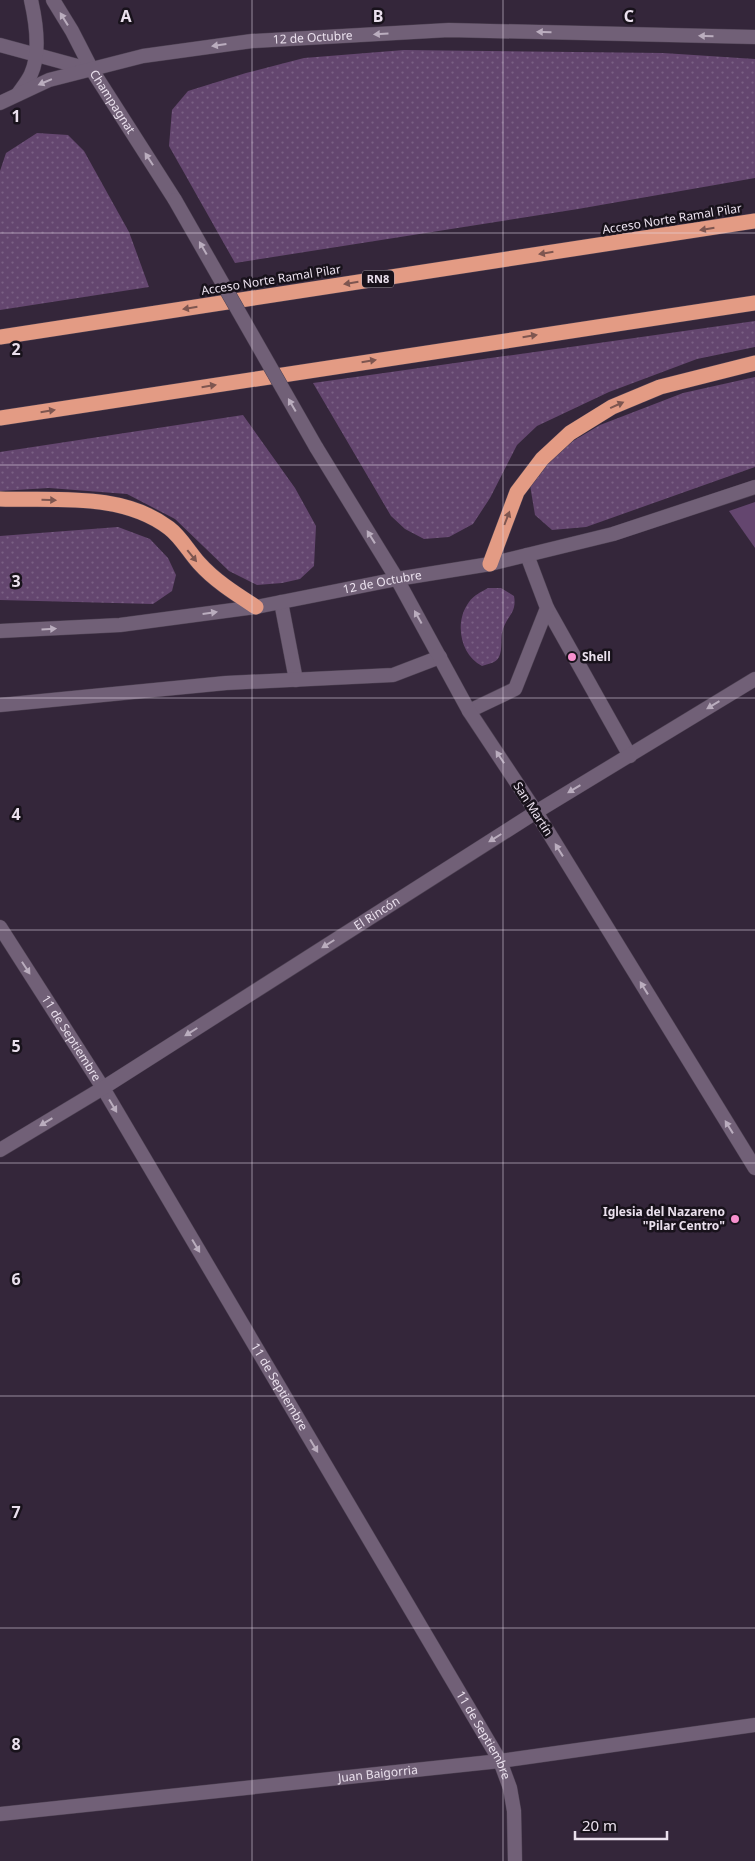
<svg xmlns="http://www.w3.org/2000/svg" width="755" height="1861" viewBox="0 0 755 1861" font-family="'Noto Sans',sans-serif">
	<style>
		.grass { fill: url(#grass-dots) }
		.park { fill: #64466f }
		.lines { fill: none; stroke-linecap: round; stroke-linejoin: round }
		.service-casing { stroke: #4d4152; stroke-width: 15 }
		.minor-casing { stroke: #4d4152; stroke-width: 15 }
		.tertiary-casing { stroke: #4d4152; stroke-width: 15 }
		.motorway-casing { stroke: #4d4152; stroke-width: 16 }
		.service { stroke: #716077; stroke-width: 14 }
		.minor { stroke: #716077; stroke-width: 14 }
		.tertiary { stroke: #716077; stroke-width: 14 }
		.motorway { stroke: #e39b84; stroke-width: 15 }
		.tertiary-bridge-casing { stroke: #4d4152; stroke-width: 15; stroke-linecap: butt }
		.tertiary-bridge { stroke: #716077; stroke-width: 14 }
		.oneway { fill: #baadbe }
		.oneway2 { fill: #7e5650 }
		.grid { fill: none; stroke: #eae0ed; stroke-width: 1; stroke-opacity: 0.55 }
		.poi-dot { fill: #f790ce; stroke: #18121b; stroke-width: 2 }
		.labels { text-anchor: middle; stroke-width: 5; stroke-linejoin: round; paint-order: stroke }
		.shield { fill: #18121b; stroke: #aba2ae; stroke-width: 1 }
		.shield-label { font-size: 11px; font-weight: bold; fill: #eae0ed }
		.street-label { font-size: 12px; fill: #eae0ed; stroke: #18121b }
		.poi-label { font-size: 12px; font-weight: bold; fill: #eae0ed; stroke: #18121b; text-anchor: start }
		.grid-label { font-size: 16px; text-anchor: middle; font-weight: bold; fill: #eae0ed; stroke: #18121b; stroke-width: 5; stroke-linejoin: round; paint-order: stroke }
	</style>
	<defs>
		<pattern id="grass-dots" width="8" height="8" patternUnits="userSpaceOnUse" patternTransform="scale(1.25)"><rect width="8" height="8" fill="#64466f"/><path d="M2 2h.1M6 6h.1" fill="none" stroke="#7a6084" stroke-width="1.8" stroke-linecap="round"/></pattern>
	</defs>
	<rect width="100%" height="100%" fill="#34263a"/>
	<g class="grass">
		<path d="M 404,50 L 663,53 L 755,59 L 755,178 L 578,209 L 235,263 L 169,146 L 172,110 L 188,91 L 246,73 L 304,58 Z"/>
		<path d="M 37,133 L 68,135 L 84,151 L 129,232 L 149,287 L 0,310 L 0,171 L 6,153 Z"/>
		<path d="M 755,321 L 755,347 L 697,359 L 609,392 L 537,426 L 517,445 L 490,498 L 473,524 L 449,537 L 424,539 L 405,529 L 391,516 L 313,383 Z"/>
		<path d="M 755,377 L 755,467 L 586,527 L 552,530 L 535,515 L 530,485 L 542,467 L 573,441 L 600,425 L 683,393 Z"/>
		<path d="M 243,415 L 295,488 L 316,526 L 314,566 L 300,579 L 282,583 L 257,585 L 229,571 L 175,519 L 127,494 L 49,488 L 0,491 L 0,452 Z"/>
		<path d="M 118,527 L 150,539 L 168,558 L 176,575 L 172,591 L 153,604 L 0,600 L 0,536 Z"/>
		<path d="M 488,588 L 501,588 L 514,596 C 517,612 508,615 503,629 C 500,637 503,649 499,657 C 496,663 488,664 482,666 C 460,655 454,622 469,602 C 474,595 481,592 488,588 Z"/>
	</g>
	<path class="park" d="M 755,502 L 755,548 L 729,511 Z"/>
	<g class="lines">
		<g class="service-casing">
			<g id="service">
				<path d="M 281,602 L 296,680"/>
				<path d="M 547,608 L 630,756"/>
				<path d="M 0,705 L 226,683 L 393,675 L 440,657"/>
				<path d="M 469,711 L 515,689 L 547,608 L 527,555"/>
			</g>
		</g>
		<g class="minor-casing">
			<g id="minor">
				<path d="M 0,45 L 92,70"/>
				<path d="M 397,579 L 469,711 L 536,812"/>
				<path id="s1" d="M 0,927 L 103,1088 L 500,1761 L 510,1788 L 514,1811 L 515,1861"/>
				<path id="s2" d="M 0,1150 L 103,1088 L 536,812 L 755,679"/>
				<path id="s3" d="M 0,1814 L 500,1761 L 755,1725"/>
			</g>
		</g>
		<g class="tertiary-casing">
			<g id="tertiary">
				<path id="s4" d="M 53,0 L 72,31 L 92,70 L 175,200"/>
				<path d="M 18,94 C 22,88 28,81 31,74 C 41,52 36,22 31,0"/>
				<path id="s5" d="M 0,103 L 49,80 L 143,56 L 252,41 L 449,30 L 755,37"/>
				<path d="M 316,447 L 397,579"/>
				<path id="s6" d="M 0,631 L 120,625 L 256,607 L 397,579 L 490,564 L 613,534 L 755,487"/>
				<path d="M 536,812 L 755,1168"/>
			</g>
		</g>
		<g class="motorway-casing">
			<g id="motorway">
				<path d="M 0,337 L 755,221"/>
				<path d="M 0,418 L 755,303"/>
				<path d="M 0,499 C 56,501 122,492 169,528 C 181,537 189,552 199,563 C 215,581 236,594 256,607"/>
				<path d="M 490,564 L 517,492 L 542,459 L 570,433 L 612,407 L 660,387 L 755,363"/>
			</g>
		</g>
		<use href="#service" class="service"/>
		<use href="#minor" class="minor"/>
		<use href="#tertiary" class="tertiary"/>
		<use href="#motorway" class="motorway"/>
		<g class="tertiary-bridge-casing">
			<path id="tertiary-bridge" d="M 175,200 L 316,447"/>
		</g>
		<use href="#tertiary-bridge" class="tertiary-bridge"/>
	</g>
	<defs><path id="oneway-solid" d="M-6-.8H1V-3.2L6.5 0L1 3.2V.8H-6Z" transform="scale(1.25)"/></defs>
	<g class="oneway">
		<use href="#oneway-solid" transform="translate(64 19) rotate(-122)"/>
		<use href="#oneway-solid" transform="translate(544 32) rotate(-179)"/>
		<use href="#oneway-solid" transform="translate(381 34) rotate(177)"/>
		<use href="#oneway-solid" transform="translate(706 36) rotate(-179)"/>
		<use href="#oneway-solid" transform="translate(219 45) rotate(172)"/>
		<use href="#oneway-solid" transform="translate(45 82) rotate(157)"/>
		<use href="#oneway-solid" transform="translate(149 159) rotate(-123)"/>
		<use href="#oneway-solid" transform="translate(203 248) rotate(-120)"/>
		<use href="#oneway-solid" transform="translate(292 405) rotate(-120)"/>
		<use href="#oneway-solid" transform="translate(371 537) rotate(-122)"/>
		<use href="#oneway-solid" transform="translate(210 613) rotate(-8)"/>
		<use href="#oneway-solid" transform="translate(418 617) rotate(-119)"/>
		<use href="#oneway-solid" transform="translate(49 629) rotate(-3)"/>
		<use href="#oneway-solid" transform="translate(713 705) rotate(149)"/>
		<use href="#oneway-solid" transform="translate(500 757) rotate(-123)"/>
		<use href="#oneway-solid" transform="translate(574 789) rotate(149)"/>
		<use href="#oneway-solid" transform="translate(495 838) rotate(148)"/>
		<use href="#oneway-solid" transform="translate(559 850) rotate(-122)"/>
		<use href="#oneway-solid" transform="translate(328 944) rotate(148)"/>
		<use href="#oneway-solid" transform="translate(26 968) rotate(57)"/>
		<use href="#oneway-solid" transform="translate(644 988) rotate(-122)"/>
		<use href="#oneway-solid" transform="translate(191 1032) rotate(148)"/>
		<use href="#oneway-solid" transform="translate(113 1106) rotate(59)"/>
		<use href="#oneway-solid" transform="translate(46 1122) rotate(149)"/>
		<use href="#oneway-solid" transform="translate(729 1127) rotate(-122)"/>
		<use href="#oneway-solid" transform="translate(196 1246) rotate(59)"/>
		<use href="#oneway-solid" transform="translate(314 1446) rotate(59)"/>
	</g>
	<g class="oneway2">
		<use href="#oneway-solid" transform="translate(707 229) rotate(171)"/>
		<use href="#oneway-solid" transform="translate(546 253) rotate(171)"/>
		<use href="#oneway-solid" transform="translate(351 283) rotate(171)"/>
		<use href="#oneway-solid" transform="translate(190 308) rotate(171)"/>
		<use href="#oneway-solid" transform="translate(530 336) rotate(-9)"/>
		<use href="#oneway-solid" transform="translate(369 361) rotate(-9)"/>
		<use href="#oneway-solid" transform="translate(209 386) rotate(-9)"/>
		<use href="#oneway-solid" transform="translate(617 405) rotate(-24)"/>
		<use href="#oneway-solid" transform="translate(48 411) rotate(-9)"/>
		<use href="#oneway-solid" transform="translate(49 500) rotate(1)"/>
		<use href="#oneway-solid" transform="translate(507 518) rotate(-69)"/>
		<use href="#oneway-solid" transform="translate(192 556) rotate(51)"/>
	</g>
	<path class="grid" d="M 252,0 L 252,1861M 503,0 L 503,1861M 0,233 L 755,233M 0,465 L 755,465M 0,698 L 755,698M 0,930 L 755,930M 0,1163 L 755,1163M 0,1396 L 755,1396M 0,1628 L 755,1628"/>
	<g class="poi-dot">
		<circle cx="572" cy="657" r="5"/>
		<circle cx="735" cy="1219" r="5"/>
	</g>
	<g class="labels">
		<rect class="shield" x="362" y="270.5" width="32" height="17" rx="4"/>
		<g class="shield-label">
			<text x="378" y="283">RN8</text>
		</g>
		<g class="street-label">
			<text dy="4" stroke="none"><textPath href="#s5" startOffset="322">12 de Octubre</textPath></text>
			<text dy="4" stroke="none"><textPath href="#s4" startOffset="118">Champagnat</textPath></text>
			<text transform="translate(672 219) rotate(-9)" y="4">Acceso Norte Ramal Pilar</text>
			<text transform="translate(271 280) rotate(-9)" y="4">Acceso Norte Ramal Pilar</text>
			<text dy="4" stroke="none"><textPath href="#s6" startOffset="386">12 de Octubre</textPath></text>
			<text transform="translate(533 809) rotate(57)" y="4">San Martín</text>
			<text dy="4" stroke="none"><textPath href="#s2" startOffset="445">El Rincón</textPath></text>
			<text dy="4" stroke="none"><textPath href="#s1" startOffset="132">11 de Septiembre</textPath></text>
			<text dy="4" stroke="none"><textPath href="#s1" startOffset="538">11 de Septiembre</textPath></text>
			<text dy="4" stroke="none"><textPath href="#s1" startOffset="942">11 de Septiembre</textPath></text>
			<text dy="4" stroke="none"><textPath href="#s3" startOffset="380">Juan Baigorria</textPath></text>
		</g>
		<g class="poi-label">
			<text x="582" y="661">Shell</text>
			<text x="725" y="1216" text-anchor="end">Iglesia del Nazareno<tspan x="725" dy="14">"Pilar Centro"</tspan></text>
		</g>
	</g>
	<g class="grid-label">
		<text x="126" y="22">A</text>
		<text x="378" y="22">B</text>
		<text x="629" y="22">C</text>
		<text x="16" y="122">1</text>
		<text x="16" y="355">2</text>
		<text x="16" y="587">3</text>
		<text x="16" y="820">4</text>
		<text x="16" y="1052">5</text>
		<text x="16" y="1285">6</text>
		<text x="16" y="1518">7</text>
		<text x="16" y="1750">8</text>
	</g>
	<path d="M575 1831v8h92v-8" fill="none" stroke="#eae0ed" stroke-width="2.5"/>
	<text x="582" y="1831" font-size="15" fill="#eae0ed" stroke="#18121b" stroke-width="4" paint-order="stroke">20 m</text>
</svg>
